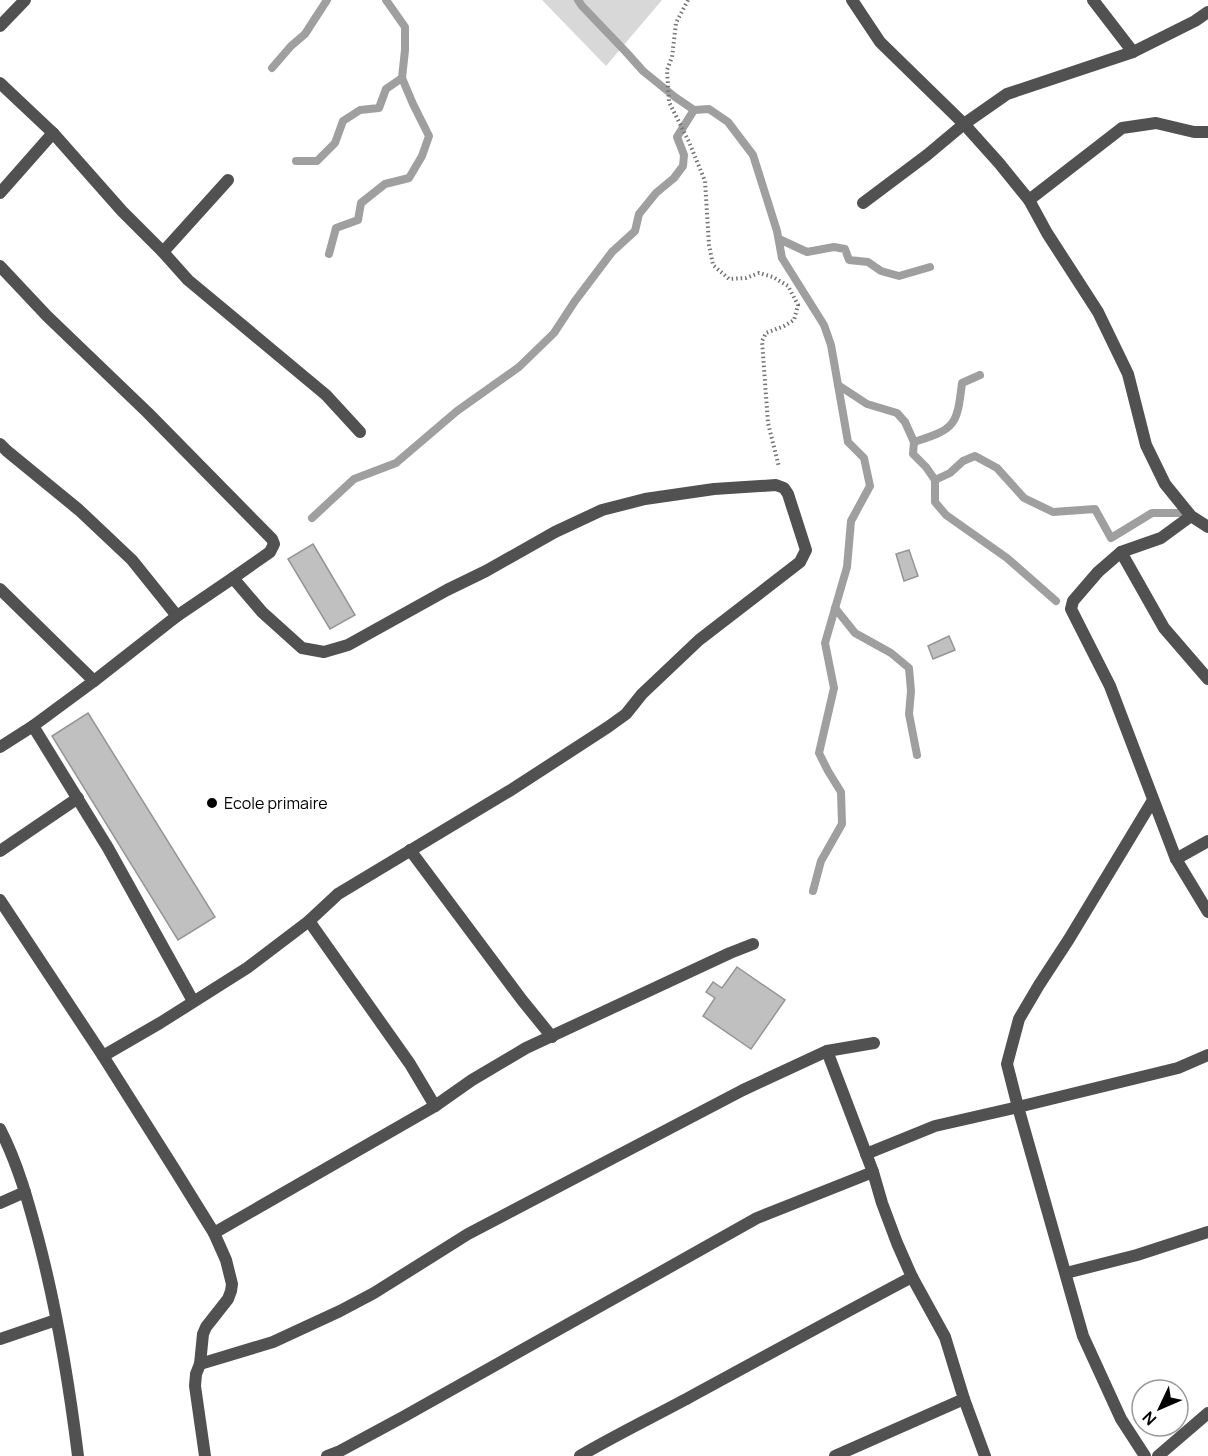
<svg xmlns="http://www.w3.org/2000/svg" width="1208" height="1456" viewBox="0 0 1208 1456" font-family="Manrope,sans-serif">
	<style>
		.green { fill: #d8d8d8 }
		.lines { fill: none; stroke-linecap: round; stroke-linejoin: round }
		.stream { stroke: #9f9f9f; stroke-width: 8 }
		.building { fill: #c0c0c0; stroke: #959595; stroke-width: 1.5 }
		.path { stroke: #737373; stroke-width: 4; stroke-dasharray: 1.5 3; stroke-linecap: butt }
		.street { stroke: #515151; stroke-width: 12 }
		.poi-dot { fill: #000; stroke: #fff; stroke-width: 2 }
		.labels { text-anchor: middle; stroke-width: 4.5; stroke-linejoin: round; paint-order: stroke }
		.poi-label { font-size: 16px; fill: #000; stroke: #fff; text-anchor: start }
	</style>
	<rect width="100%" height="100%" fill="#fff"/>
	<path class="green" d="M 542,0 L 662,0 L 606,66 Z"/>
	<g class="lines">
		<g class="stream">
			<path d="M 578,0 L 582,6 L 626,52 L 643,71 L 675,97 L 694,110 L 709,109 L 728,122 L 753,155 L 777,231 L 782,258 L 824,325 L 831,345 L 848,442 L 864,458 L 870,486 L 851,521 L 847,567 L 825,643 L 834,688 L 819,753 L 828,771 L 841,792 L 842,824 L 821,861 L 813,891"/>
			<path d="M 272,68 L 291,46 L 305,34 L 327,0"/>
			<path d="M 296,161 L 317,161 L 335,143 L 343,121 L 360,110 L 379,108 L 386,89 L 402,78"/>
			<path d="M 779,239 L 807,252 L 834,247 L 845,249 L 849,260 L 868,262 L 881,271 L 899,276 L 930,267"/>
			<path d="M 329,254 L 336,228 L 358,220 L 361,203 L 385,184 L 409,178 L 422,156 L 429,136 L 413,104 L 402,78 L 405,50 L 405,27 L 386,0"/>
			<path d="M 838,385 L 867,404 L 897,413 L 905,422 L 914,442 L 913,454 L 926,467 L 935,480 L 935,502 L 946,515 L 1007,558 L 1056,601"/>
			<path d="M 914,442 C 956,429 957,425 962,383 L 980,375"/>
			<path d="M 935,480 L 950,473 L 963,461 L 975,456 L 997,468 L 1024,498 L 1053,512 L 1095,509 L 1111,538 L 1152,513 L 1181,513"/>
			<path d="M 312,518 L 354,479 L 396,463 L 457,411 L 519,367 L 554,333 L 575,301 L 612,252 L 635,231 L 639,214 L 656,193 L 674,178 L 683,166 L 684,155 L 677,137 L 694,110"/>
			<path d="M 835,608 L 855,633 L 891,653 L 909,668 L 911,691 L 909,714 L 917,755"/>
		</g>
	</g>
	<g class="building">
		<path d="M 313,544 L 355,615 L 330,629 L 288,559 Z"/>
		<path d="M 909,550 L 918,576 L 904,581 L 896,554 Z"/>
		<path d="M 949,636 L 955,650 L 933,659 L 928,646 Z"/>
		<path d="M 88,713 L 215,917 L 178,940 L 52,736 Z"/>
		<path d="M 737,967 L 785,1000 L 751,1049 L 703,1016 L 715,998 L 706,992 L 713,982 L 722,988 Z"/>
	</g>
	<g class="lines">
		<path class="path" d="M 688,0 L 676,23 L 672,57 L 667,70 L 669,102 L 689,142 L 705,181 L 709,245 L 713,265 L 729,279 L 746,278 L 759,273 L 773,277 L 788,286 L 798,305 L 794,320 L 784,326 L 766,333 L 762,341 L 768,423 L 779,467"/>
		<g class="street">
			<path d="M 852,0 L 880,42 L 964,124 L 999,163 L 1029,200 L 1047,233 L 1098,312 L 1128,374 L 1146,445 L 1165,484 L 1191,516 L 1208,527"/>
			<path d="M 1093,0 L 1133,52"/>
			<path d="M 0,26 L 25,0"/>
			<path d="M 0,83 L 53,133 L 122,211 L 163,252 L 188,280 L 326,395 L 360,432"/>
			<path d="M 0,193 L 53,133"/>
			<path d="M 1029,200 L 1122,128 L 1156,123 L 1194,132 L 1208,132"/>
			<path d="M 863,203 L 927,155 L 964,124 L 1007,94 L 1133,52 L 1195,21 L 1208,12"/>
			<path d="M 163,252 L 228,180"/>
			<path d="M 0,266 L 47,316 L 148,413 L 272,539 L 274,544 L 270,552 L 233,578 L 177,616 L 94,681 L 33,726 L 0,747"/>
			<path d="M 0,444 L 7,451 L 79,510 L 132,560 L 177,616"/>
			<path d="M 1191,516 L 1161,538 L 1121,552 L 1098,572 L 1073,601 L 1071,609 L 1110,686 L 1176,859 L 1208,912"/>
			<path d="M 1121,552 L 1164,628 L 1208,679"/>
			<path d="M 0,589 L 94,681"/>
			<path d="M 33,726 L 108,848 L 193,1001"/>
			<path d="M 1153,800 L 1069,939 L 1039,985 L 1019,1019 L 1007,1064 L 1018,1107 L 1178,1068 L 1208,1055"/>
			<path d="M 410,850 L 522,1000 L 552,1037"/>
			<path d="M 0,851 L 78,798"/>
			<path d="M 1176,859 L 1208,841"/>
			<path d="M 0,900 L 103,1056 L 175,1170 L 214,1233 L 226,1260 L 232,1284 L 231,1291 L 228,1299 L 206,1327 L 203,1334 L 200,1364 L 196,1374 L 195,1386 L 205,1456"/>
			<path d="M 309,921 L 410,1064 L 435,1106"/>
			<path d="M 103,1056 L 160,1023 L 247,968 L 309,921 L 338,894 L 511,790 L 608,727 L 626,714 L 642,694 L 699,640 L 800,562 L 806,550 L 788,494 L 784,488 L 776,485 L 714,489 L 645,499 L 602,510 L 555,532 L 486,571 L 447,590 L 348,645 L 324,652 L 302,648 L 262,612 L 233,578"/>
			<path d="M 0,1129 C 18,1164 28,1201 38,1238 C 57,1310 69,1383 78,1456"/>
			<path d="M 866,1154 L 935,1126 L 1018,1107 L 1083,1336 L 1121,1419 L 1145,1456"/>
			<path d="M 0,1203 L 25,1192"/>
			<path d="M 214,1233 L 435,1106 L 472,1080 L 526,1048 L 730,953 L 753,944"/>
			<path d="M 1066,1273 L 1137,1255 L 1208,1232"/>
			<path d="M 0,1339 L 56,1320"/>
			<path d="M 200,1364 L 273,1342 L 340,1311 L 374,1293 L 468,1234 L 743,1090 L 827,1051 L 874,1043"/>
			<path d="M 964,1399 L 985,1456"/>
			<path d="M 327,1456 L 340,1451 L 403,1417 L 757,1218 L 873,1172"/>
			<path d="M 580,1456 C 616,1435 653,1417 690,1397 C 764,1357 838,1316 912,1277 L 897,1243 L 882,1203 L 873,1172 L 827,1051"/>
			<path d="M 835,1456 L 964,1399 L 945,1337 L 912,1277"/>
			<path d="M 1158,1456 L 1208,1413"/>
		</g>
	</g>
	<circle class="poi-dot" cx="212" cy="803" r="6"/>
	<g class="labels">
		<g class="poi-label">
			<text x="224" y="809">Ecole primaire</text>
		</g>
	</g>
	<g transform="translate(1160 1408) rotate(226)"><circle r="28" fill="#ffffff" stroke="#999999" stroke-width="1.5"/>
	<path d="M0-4.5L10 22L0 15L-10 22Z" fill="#000000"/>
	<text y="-9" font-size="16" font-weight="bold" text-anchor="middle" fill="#000000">N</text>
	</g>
</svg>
